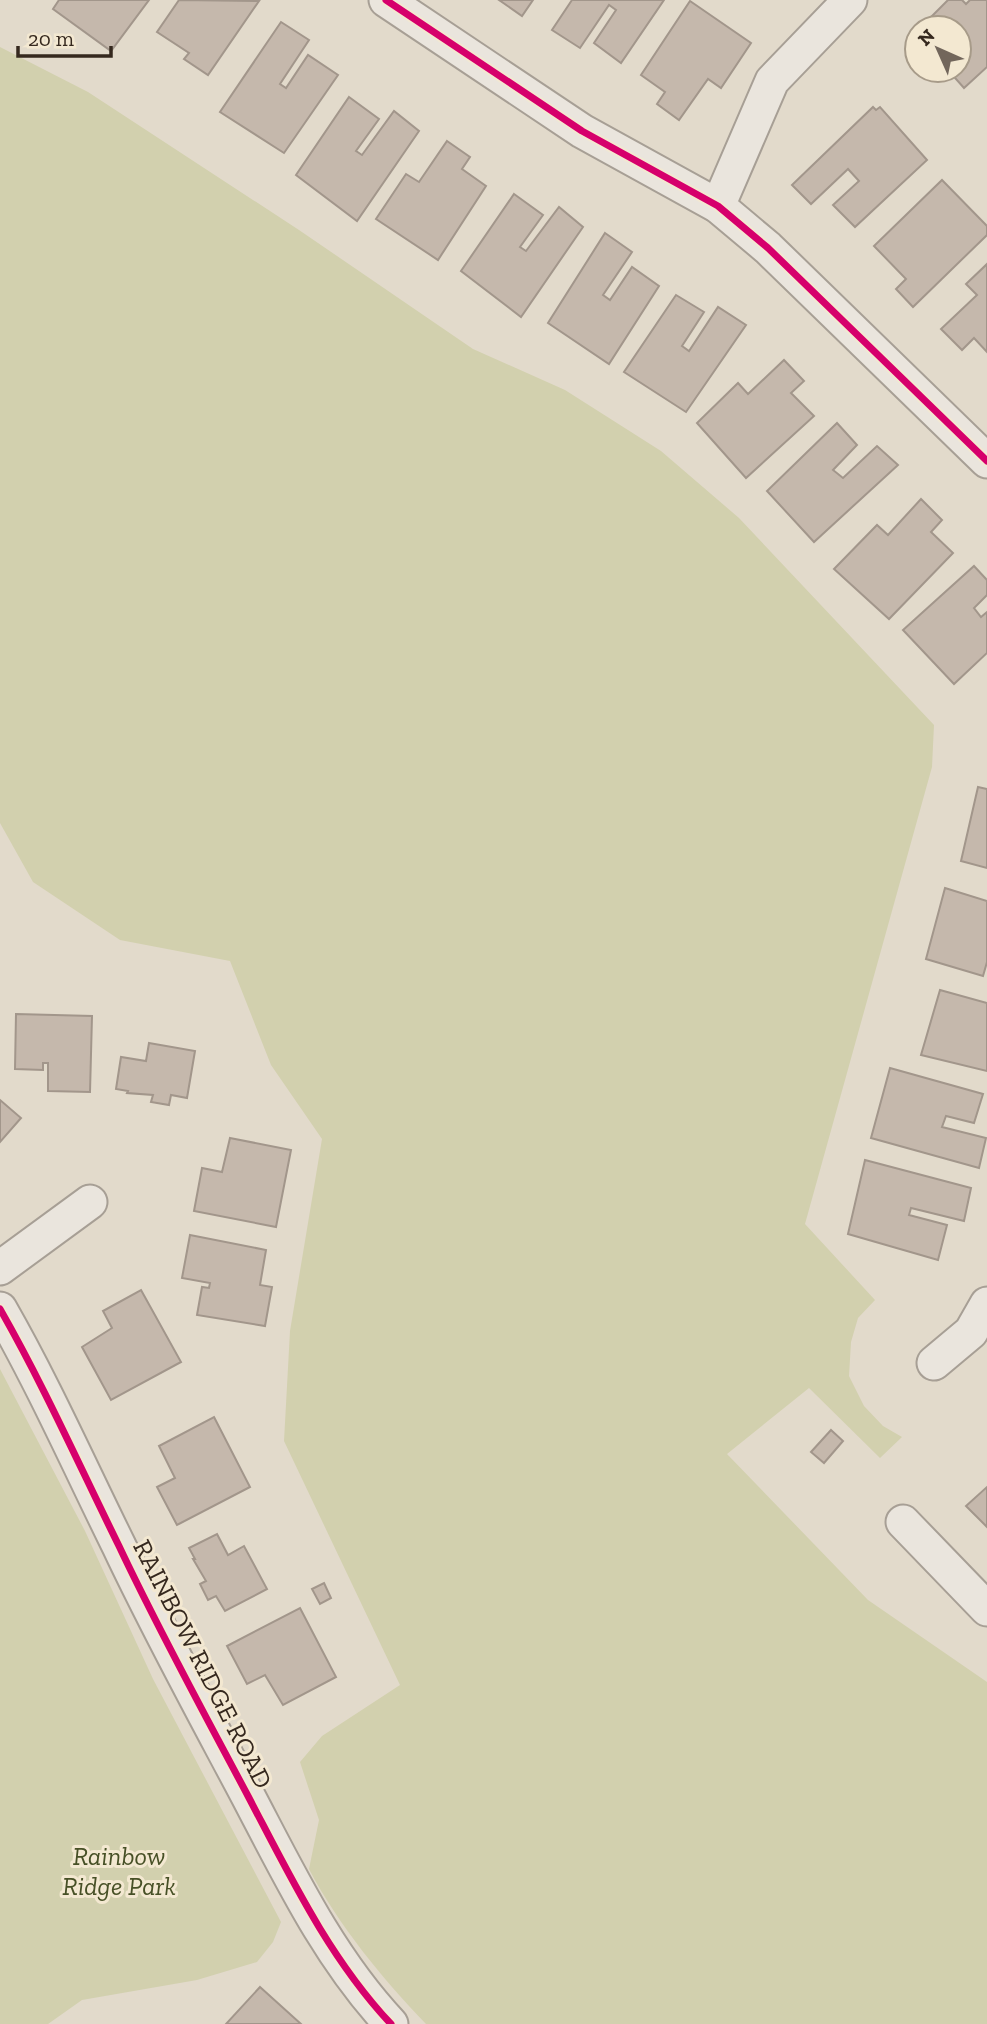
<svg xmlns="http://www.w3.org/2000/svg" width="987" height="2024" viewBox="0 0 987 2024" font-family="'Zilla Slab',serif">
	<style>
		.green { fill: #d2d0ae }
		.building { fill: #c5b8ac; stroke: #a2968b; stroke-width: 2 }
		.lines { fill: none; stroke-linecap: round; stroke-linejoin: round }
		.minor-casing { stroke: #a79f95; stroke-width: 37 }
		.minor { stroke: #eae5dd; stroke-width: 33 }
		.cycleway-casing { stroke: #f3e8d1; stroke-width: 11 }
		.cycleway { stroke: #d6006c; stroke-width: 7 }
		.labels { text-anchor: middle; stroke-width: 6; stroke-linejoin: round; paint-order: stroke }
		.street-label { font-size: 26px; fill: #35281e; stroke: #f3e8d1 }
		.park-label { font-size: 26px; font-style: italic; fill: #475026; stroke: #f3e8d1 }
	</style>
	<rect width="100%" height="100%" fill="#e2dacb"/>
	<g class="green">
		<path d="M 0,47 L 88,92 L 299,230 L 473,349 L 565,390 L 661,451 L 739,518 L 934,725 L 932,767 L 805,1224 L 875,1300 L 858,1318 L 851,1342 L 849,1376 L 864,1406 L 883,1426 L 902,1437 L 880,1458 L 809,1388 L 727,1454 L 868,1600 L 987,1682 L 987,2024 L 426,2024 C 382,1978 339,1926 309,1869 L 319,1820 L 300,1762 L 322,1736 L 400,1685 L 284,1441 L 290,1331 L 322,1139 L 271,1065 L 230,961 L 120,940 L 33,882 L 0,823 Z"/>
		<path d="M 0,1369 L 85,1531 L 153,1679 L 281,1922 L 273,1942 L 257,1962 L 197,1980 L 82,2000 L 48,2024 L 0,2024 Z"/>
	</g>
	<g class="building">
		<path d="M 59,0 L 149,0 L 111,51 L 53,9 Z"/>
		<path d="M 179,0 L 259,1 L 208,75 L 184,59 L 189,53 L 157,32 Z"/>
		<path d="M 499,0 L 533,0 L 522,16 Z"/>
		<path d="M 572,0 L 664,0 L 621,63 L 594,43 L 616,10 L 609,5 L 580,48 L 552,30 Z"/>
		<path d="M 948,0 L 962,0 L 966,4 L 970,0 L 987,0 L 987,67 L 964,88 L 948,70 L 959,70 L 959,28 L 920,28 Z"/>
		<path d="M 690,1 L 751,43 L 721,88 L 708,79 L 679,120 L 657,104 L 665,92 L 641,75 Z"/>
		<path d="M 281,22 L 309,40 L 280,84 L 286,88 L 308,55 L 338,75 L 284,153 L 220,112 Z"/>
		<path d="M 349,97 L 379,119 L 356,151 L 362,155 L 394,111 L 419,131 L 357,221 L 296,175 Z"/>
		<path d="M 873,107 L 876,110 L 880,107 L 927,160 L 855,227 L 833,205 L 859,181 L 848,169 L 811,204 L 792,185 Z"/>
		<path d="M 447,141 L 470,157 L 462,169 L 486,186 L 438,260 L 376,219 L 406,174 L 419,182 Z"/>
		<path d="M 942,180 L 987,226 L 987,235 L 913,307 L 896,289 L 906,279 L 874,246 Z"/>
		<path d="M 514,194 L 543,215 L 520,247 L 526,251 L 559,207 L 583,227 L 521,317 L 461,271 Z"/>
		<path d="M 605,233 L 632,252 L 603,295 L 610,300 L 632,267 L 659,286 L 609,364 L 548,323 Z"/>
		<path d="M 987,264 L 987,352 L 974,338 L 962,350 L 941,329 L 977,295 L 966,284 Z"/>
		<path d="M 676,295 L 704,312 L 682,346 L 689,351 L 718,307 L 746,325 L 686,412 L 624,372 Z"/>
		<path d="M 784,360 L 804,381 L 791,393 L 814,416 L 746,478 L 697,423 L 738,383 L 748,394 Z"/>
		<path d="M 837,423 L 857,445 L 833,470 L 843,478 L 877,446 L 898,465 L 814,542 L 767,491 Z"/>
		<path d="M 921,499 L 942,520 L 931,532 L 953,553 L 889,619 L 834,569 L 877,525 L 888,535 Z"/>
		<path d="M 974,566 L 987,580 L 987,595 L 974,608 L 981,617 L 987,612 L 987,653 L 954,684 L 903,630 Z"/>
		<path d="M 978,787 L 987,789 L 987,868 L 961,861 Z"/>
		<path d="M 945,888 L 987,901 L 987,962 L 983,976 L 926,959 Z"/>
		<path d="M 940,990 L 987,1003 L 987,1071 L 921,1055 Z"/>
		<path d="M 16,1014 L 92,1016 L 90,1092 L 48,1091 L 48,1063 L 43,1063 L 43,1070 L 15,1069 Z"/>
		<path d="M 149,1043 L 195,1051 L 187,1098 L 171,1095 L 169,1105 L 151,1102 L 153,1095 L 127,1093 L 128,1091 L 116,1089 L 121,1057 L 146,1061 Z"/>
		<path d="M 890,1068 L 983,1094 L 974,1123 L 946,1116 L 942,1127 L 986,1138 L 979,1168 L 871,1138 Z"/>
		<path d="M 0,1100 L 21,1118 L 0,1142 Z"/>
		<path d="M 230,1138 L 291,1150 L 276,1227 L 194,1211 L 202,1168 L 222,1172 Z"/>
		<path d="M 865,1160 L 971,1188 L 964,1221 L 911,1208 L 909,1215 L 947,1225 L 938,1260 L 848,1234 Z"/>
		<path d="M 190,1235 L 266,1250 L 260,1285 L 272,1287 L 265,1326 L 197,1315 L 202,1287 L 209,1288 L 210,1283 L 182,1278 Z"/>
		<path d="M 141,1290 L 181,1362 L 111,1400 L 82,1347 L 112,1328 L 103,1311 Z"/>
		<path d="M 214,1417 L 250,1487 L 177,1525 L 157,1487 L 175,1478 L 159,1446 Z"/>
		<path d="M 831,1430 L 843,1441 L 824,1463 L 811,1452 Z"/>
		<path d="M 987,1487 L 987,1527 L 966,1506 Z"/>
		<path d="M 217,1534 L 228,1555 L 244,1546 L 267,1589 L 225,1611 L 216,1596 L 208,1600 L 200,1584 L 206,1581 L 193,1559 L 195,1559 L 189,1548 Z"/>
		<path d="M 324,1583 L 331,1598 L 320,1604 L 312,1589 Z"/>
		<path d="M 300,1608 L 336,1677 L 283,1705 L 265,1675 L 247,1684 L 227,1646 Z"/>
		<path d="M 260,1987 L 301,2024 L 226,2024 Z"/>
	</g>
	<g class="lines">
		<g class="minor-casing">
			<g id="minor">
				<path d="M 386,0 L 582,131 L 718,206 L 768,248 L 987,461"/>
				<path d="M 718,206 L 772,81 L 850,0"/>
				<path d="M 0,1268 L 90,1202"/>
				<path d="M 0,1309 C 44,1386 80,1467 119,1546 C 159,1631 204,1713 248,1796 C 290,1876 329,1958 391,2024"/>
				<path d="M 934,1363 L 971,1332 L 987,1304"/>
				<path d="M 903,1522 L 987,1609"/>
			</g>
		</g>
		<use href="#minor" class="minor"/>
		<g class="cycleway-casing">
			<g id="cycleway">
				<path d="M 386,0 L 582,131 L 718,206 L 768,248 L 987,461"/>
				<path d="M 0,1309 C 44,1386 80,1467 119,1546 C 159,1631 204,1713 248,1796 C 290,1876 329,1958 391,2024"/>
			</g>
		</g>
		<use href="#cycleway" class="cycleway"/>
	</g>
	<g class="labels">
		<g class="street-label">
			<text transform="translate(203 1664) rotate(63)" y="9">RAINBOW RIDGE ROAD</text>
		</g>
		<g class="park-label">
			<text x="119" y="1865">Rainbow<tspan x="119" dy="30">Ridge Park</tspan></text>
		</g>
	</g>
	<g transform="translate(938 49) rotate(315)"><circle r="33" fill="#f3e8d1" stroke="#a79b89" stroke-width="2"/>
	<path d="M0-5L12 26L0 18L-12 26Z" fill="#72665b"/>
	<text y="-10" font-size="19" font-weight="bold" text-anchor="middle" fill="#35281e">N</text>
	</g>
	<path d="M18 46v10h93v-10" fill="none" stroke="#35281e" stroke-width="3.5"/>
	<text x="28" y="46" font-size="21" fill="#35281e" stroke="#f3e8d1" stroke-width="5" paint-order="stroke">20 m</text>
</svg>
